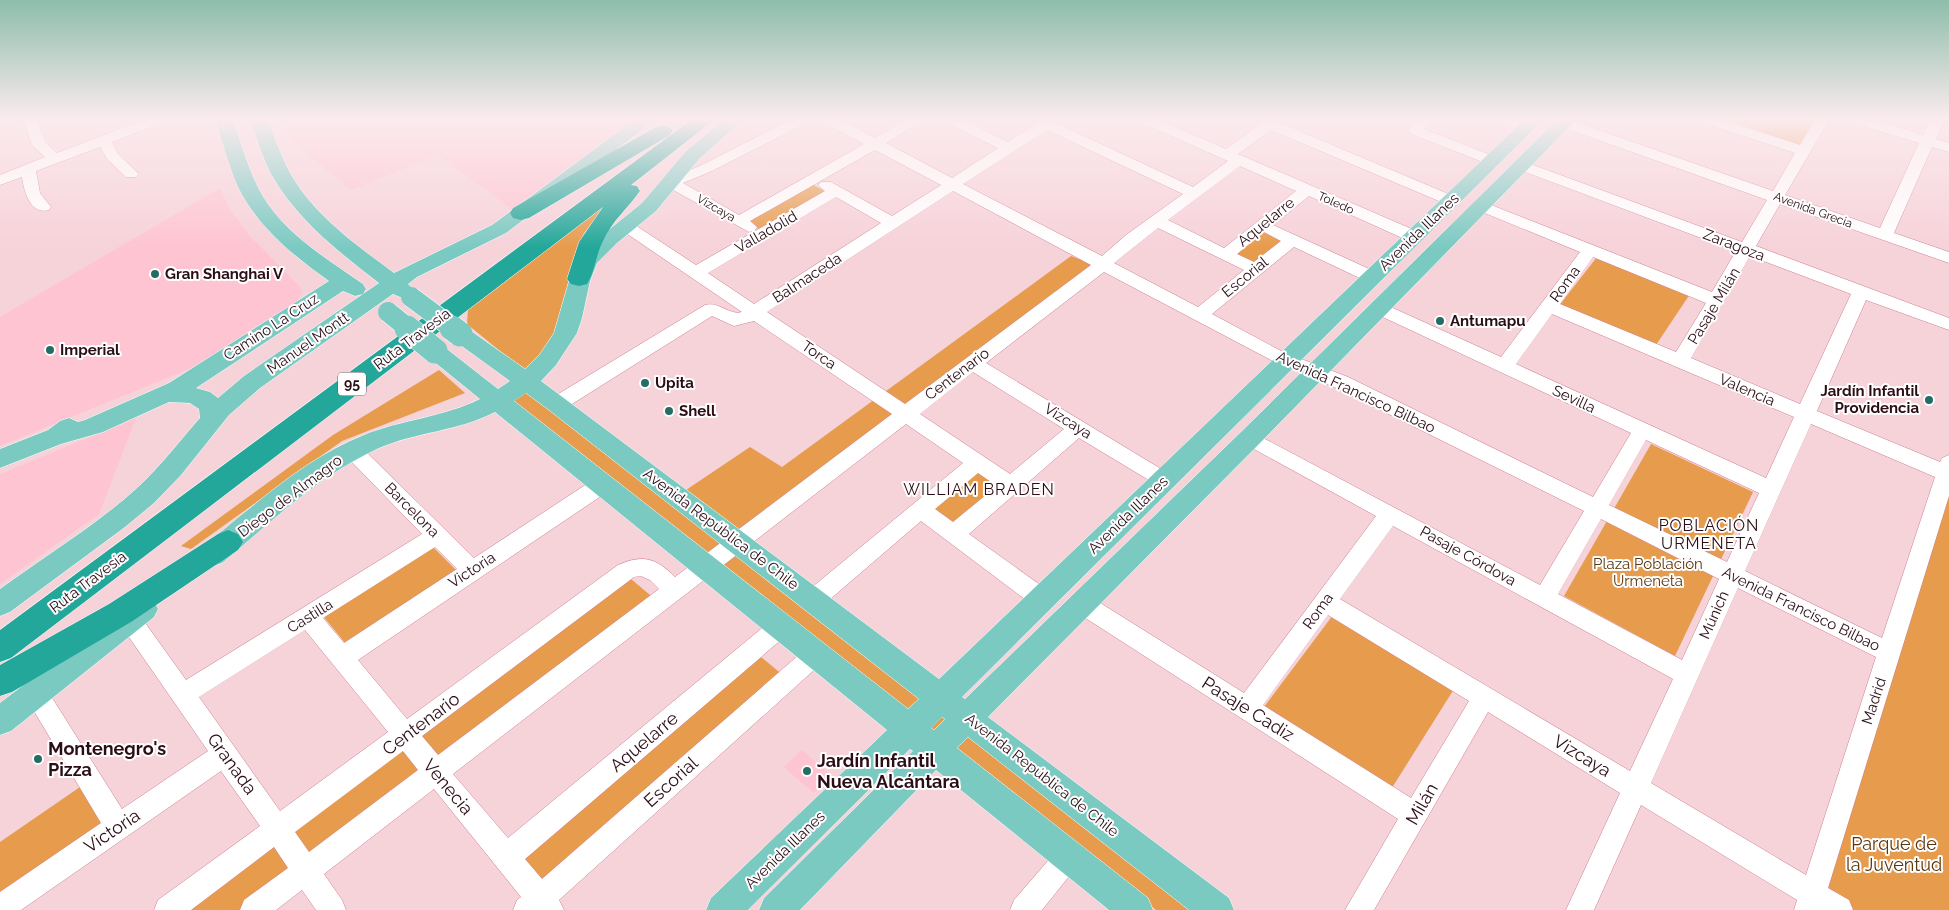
<svg xmlns="http://www.w3.org/2000/svg" width="1949" height="910" viewBox="0 0 1949 910" font-family="Raleway,sans-serif">
	<style>
		.built { fill: #fec4d1 }
		.green { fill: #e79b4d }
		.lines { fill: none; stroke-linecap: round; stroke-linejoin: round }
		.minor-casing { stroke: #cf7e92; stroke-width: 1 }
		.major-casing { stroke: #fff; stroke-width: 1 }
		.highway-casing { stroke: #fff; stroke-width: 1 }
		.minor { fill: #fff; fill-rule: evenodd }
		.major { fill: #7bcac2; fill-rule: evenodd }
		.highway { fill: #23a79a; fill-rule: evenodd }
		.major-bridge-far1-casing { stroke: #fff; stroke-width: 21; stroke-linecap: butt }
		.major-bridge-casing { stroke: #fff; stroke-width: 26; stroke-linecap: butt }
		.major-bridge-far1 { stroke: #7bcac2; stroke-width: 20 }
		.major-bridge { stroke: #7bcac2; stroke-width: 25 }
		.poi-dot { fill: #246d64; stroke: #fefefe; stroke-width: 2 }
		.labels { text-anchor: middle; stroke-width: 4; stroke-linejoin: round; paint-order: stroke }
		.far-street-label { font-size: 12px; fill: #2b0d16; stroke: #fefefe }
		.shield { fill: #fefefe; stroke: #6a555c; stroke-width: 1 }
		.shield-label { font-size: 14px; font-weight: bold; fill: #2b0d16 }
		.street-label { font-size: 15px; fill: #2b0d16; stroke: #fefefe }
		.poi-label { font-size: 15px; font-weight: bold; fill: #2b0d16; stroke: #fefefe; text-anchor: start }
		.park-label { font-size: 15px; fill: #5b370f; stroke: #fefefe }
		.neighbourhood-label { font-size: 16px; letter-spacing: 1px; fill: #2b0d16; stroke: #fefefe }
		.near-street-label { font-size: 18px; fill: #2b0d16; stroke: #fefefe }
		.near-poi-label { font-size: 18px; font-weight: bold; fill: #2b0d16; stroke: #fefefe; text-anchor: start }
		.near-park-label { font-size: 18px; fill: #5b370f; stroke: #fefefe }
	</style>
	<rect width="100%" height="100%" fill="#f6d2d9"/>
	<g class="built">
		<path d="M 284,120 L 643,120 L 516,212 L 438,155 L 351,190 L 291,141 Z"/>
		<path d="M 220,188 L 230,210 L 249,235 L 300,287 L 302,293 L 297,301 L 196,366 L 0,446 L 0,317 Z"/>
		<path d="M 136,418 L 99,514 L 0,584 L 0,474 Z"/>
		<path d="M 802,750 L 831,776 L 814,793 L 784,767 Z"/>
	</g>
	<g class="green">
		<path d="M 1717,120 L 1815,120 L 1798,147 Z"/>
		<path d="M 810,183 L 830,194 L 763,232 L 745,220 Z"/>
		<path d="M 618,195 L 584,233 L 576,259 L 559,331 L 528,374 L 467,324 L 468,309 Z"/>
		<path d="M 1265,224 L 1293,237 L 1260,266 L 1232,252 Z"/>
		<path d="M 1071,256 L 1095,265 L 740,533 L 686,490 L 750,447 L 782,467 Z"/>
		<path d="M 1597,257 L 1690,294 L 1654,348 L 1558,307 Z"/>
		<path d="M 439,370 L 465,393 L 342,441 L 191,549 L 181,546 L 333,435 Z"/>
		<path d="M 526,387 L 1202,910 L 1156,910 L 508,399 Z"/>
		<path d="M 1651,444 L 1753,492 L 1675,656 L 1564,596 Z"/>
		<path d="M 977,467 L 1003,485 L 952,529 L 926,510 Z"/>
		<path d="M 1949,491 L 1949,910 L 1819,910 Z"/>
		<path d="M 433,547 L 457,571 L 346,644 L 323,616 Z"/>
		<path d="M 625,574 L 656,600 L 248,910 L 174,910 Z"/>
		<path d="M 1333,615 L 1454,689 L 1390,791 L 1264,707 Z"/>
		<path d="M 755,652 L 784,676 L 545,888 L 517,854 Z"/>
		<path d="M 80,787 L 105,828 L 0,898 L 0,842 Z"/>
	</g>
	<g class="lines">
		<g class="minor-casing">
			<g id="minor">
				<path d="M 23,120 L 37,120 L 46,143 L 57,153 L 143,120 L 163,120 L 161,123 L 112,142 L 118,154 L 139,174 L 136,177 L 126,177 L 107,159 L 100,147 L 36,171 L 40,193 L 51,207 L 49,210 C 30,215 24,191 22,177 L 0,185 L 0,175 L 45,157 L 32,145 Z"/>
				<path d="M 790,120 L 808,120 L 806,123 L 712,171 L 683,183 L 739,215 L 864,144 L 825,123 L 823,120 L 841,120 L 875,138 L 905,120 L 923,120 L 886,143 L 952,178 L 998,148 L 947,123 L 945,120 L 964,120 L 1008,142 L 1042,120 L 1059,120 L 1056,123 L 1193,187 L 1228,161 L 1142,123 L 1140,120 L 1159,120 L 1226,149 L 1266,120 L 1282,120 L 1280,123 L 1458,198 L 1460,201 L 1458,204 L 1446,204 L 1271,130 L 1238,154 L 1421,233 L 1423,237 L 1421,241 L 1409,241 L 1309,196 L 1273,225 L 1378,273 L 1381,277 L 1378,281 L 1372,282 L 1366,281 L 1294,247 L 1212,314 L 1283,352 L 1348,377 L 1593,497 L 1631,433 L 1372,312 L 1369,308 L 1372,304 L 1378,302 L 1384,304 L 1501,357 L 1580,252 L 1475,209 L 1473,206 L 1475,203 L 1481,201 L 1712,292 L 1736,251 L 1515,168 L 1512,165 L 1515,162 L 1525,162 L 1742,242 L 1767,200 L 1559,126 L 1557,123 L 1559,120 L 1570,120 L 1773,191 L 1795,153 L 1704,123 L 1702,120 L 1724,120 L 1800,145 L 1815,120 L 1829,120 L 1785,195 L 1880,228 L 1919,143 L 1854,123 L 1852,120 L 1874,120 L 1923,135 L 1930,120 L 1944,120 L 1936,139 L 1949,143 L 1949,152 L 1932,147 L 1894,233 L 1949,252 L 1949,263 L 1780,204 L 1756,246 L 1949,318 L 1949,330 L 1866,300 L 1817,411 L 1940,462 L 1942,458 L 1949,455 L 1949,496 L 1828,888 L 1849,900 L 1853,910 L 1794,910 L 1797,900 L 1641,805 L 1594,910 L 1566,910 L 1620,793 L 1488,712 L 1374,910 L 1345,910 L 1398,819 L 1073,610 L 1070,603 L 1073,596 L 1081,594 L 1089,596 L 1244,693 L 1376,516 L 1243,443 L 1240,438 L 1243,433 L 1250,431 L 1540,585 L 1584,511 L 1334,387 L 1271,360 L 1104,272 L 986,363 L 1171,475 L 1174,480 L 1171,485 L 1164,488 L 1157,485 L 1079,438 L 969,534 L 1050,592 L 1053,599 L 1050,606 L 1042,608 L 1034,606 L 921,521 L 821,607 L 813,609 L 805,607 L 802,600 L 805,593 L 963,463 L 906,424 L 453,774 L 508,838 L 773,619 L 781,616 L 789,619 L 792,626 L 789,633 L 525,859 L 542,879 L 808,647 L 816,644 L 824,647 L 828,654 L 824,661 L 559,900 L 564,910 L 513,910 L 517,900 L 521,897 L 434,789 L 324,874 L 342,900 L 346,910 L 316,910 L 302,890 L 276,910 L 240,910 L 244,900 L 288,868 L 274,847 L 191,910 L 154,910 L 158,900 L 260,826 L 221,771 L 21,910 L 0,910 L 0,892 L 101,823 L 28,701 L 24,693 L 28,685 L 36,682 L 44,685 L 122,809 L 208,751 L 122,627 L 119,620 L 122,613 L 130,610 L 138,613 L 186,680 L 422,534 L 346,456 L 343,451 L 346,446 L 353,444 L 360,446 L 474,558 L 596,478 L 603,476 L 610,478 L 613,484 L 610,490 L 358,660 L 407,719 L 618,565 C 643,554 656,558 675,577 L 892,414 L 754,321 L 734,326 L 712,316 L 564,409 L 557,411 L 550,409 L 547,404 L 550,399 L 705,305 C 719,301 729,316 742,312 L 620,229 L 618,226 L 620,223 L 632,223 L 696,265 L 825,191 L 818,185 L 821,182 L 831,182 L 892,216 L 941,185 L 875,150 L 750,221 L 757,227 L 755,230 L 749,232 L 666,186 L 663,183 L 666,180 L 702,165 ZM 1047,130 L 1183,194 L 1126,235 L 1102,256 L 963,184 ZM 1240,166 L 1296,191 L 1224,248 L 1168,220 ZM 953,191 L 1091,265 L 905,404 L 767,312 ZM 836,197 L 881,223 L 754,304 L 708,273 ZM 1158,228 L 1244,270 L 1198,307 L 1114,263 ZM 1264,232 L 1281,241 L 1254,262 L 1237,254 ZM 1750,256 L 1851,294 L 1800,404 L 1691,358 ZM 1593,257 L 1706,303 L 1676,352 L 1560,304 ZM 1552,314 L 1794,417 L 1766,478 L 1516,364 ZM 973,372 L 1064,429 L 1010,474 L 920,414 ZM 1811,424 L 1935,477 L 1882,638 L 1745,571 ZM 1646,440 L 1759,493 L 1727,562 L 1609,505 ZM 978,473 L 997,486 L 953,522 L 935,509 ZM 1601,519 L 1719,579 L 1682,660 L 1558,594 ZM 1393,526 L 1673,679 L 1630,771 L 1340,599 ZM 435,547 L 457,569 L 344,643 L 323,618 ZM 641,576 L 650,580 L 659,589 L 438,755 L 422,736 L 634,577 ZM 1738,588 L 1876,657 L 1806,875 L 1651,783 ZM 1328,615 L 1469,701 L 1411,798 L 1263,705 ZM 305,630 L 388,732 L 280,811 L 199,697 ZM 403,751 L 418,770 L 309,852 L 295,832 Z"/>
				<path d="M 1417,120 L 1433,120 L 1424,129 L 1498,158 L 1501,161 L 1498,164 L 1488,164 L 1411,134 L 1409,129 Z"/>
				<path d="M 1502,120 C 1513,120 1525,118 1533,127 L 1531,130 L 1521,130 L 1504,123 Z"/>
				<path d="M 1069,843 L 1078,847 L 1082,856 L 1078,865 L 1042,910 L 1010,910 L 1014,900 L 1060,847 Z"/>
			</g>
		</g>
		<g class="major-casing">
			<g id="major">
				<path d="M 215,120 L 233,120 C 242,145 249,172 262,195 C 285,234 327,259 363,284 L 366,289 L 363,294 L 355,296 L 343,291 L 196,388 L 210,392 L 218,398 L 244,376 L 379,283 C 339,252 297,220 271,174 C 262,157 257,138 250,120 L 268,120 C 275,138 281,156 290,173 C 314,215 356,245 394,273 L 492,225 L 634,120 L 655,120 L 506,233 L 417,277 L 408,284 L 416,292 L 413,297 L 405,299 L 393,294 L 260,388 L 229,415 L 181,475 L 154,503 L 125,527 L 10,612 L 0,616 L 0,589 C 45,556 95,526 136,489 C 159,468 179,442 200,418 L 199,409 L 190,403 L 169,402 L 103,432 L 61,444 L 0,468 L 0,449 L 48,430 L 60,421 L 69,418 L 78,422 L 85,420 L 169,383 L 329,281 C 294,256 259,228 239,189 C 229,167 223,143 215,120 Z"/>
				<path d="M 723,120 L 743,120 L 700,158 L 656,211 L 617,243 L 597,263 L 590,281 L 582,318 L 577,333 L 556,365 L 541,381 L 939,679 L 1524,120 L 1543,120 L 962,697 L 965,699 L 1241,432 L 1557,120 L 1576,120 L 1259,444 L 988,717 L 1229,898 L 1234,910 L 1189,910 L 968,737 L 957,748 L 1148,898 L 1153,910 L 1109,910 L 936,770 L 800,910 L 759,910 L 764,898 L 913,751 L 910,749 L 748,910 L 706,910 L 711,898 L 887,730 L 495,412 C 459,431 416,432 379,448 C 319,475 271,522 222,563 L 212,566 L 202,563 L 198,555 L 202,547 C 253,507 303,459 364,435 C 400,420 445,417 480,399 L 427,356 L 424,351 L 427,346 L 435,343 L 443,346 L 498,389 L 510,381 L 452,339 L 449,334 L 452,329 L 460,327 L 468,329 L 525,369 L 540,354 L 554,333 L 569,281 L 582,255 L 595,241 L 642,203 L 686,151 ZM 526,393 L 549,410 L 919,699 L 908,709 L 514,401 ZM 942,717 L 945,719 L 934,730 L 931,728 Z"/>
				<path d="M 144,597 L 154,601 L 158,609 L 154,617 L 11,731 L 0,735 L 0,703 L 134,601 Z"/>
			</g>
		</g>
		<g class="highway-casing">
			<g id="highway">
				<path d="M 691,120 L 714,120 L 631,185 L 637,186 L 640,191 C 628,208 612,221 603,241 C 596,254 595,272 587,284 L 579,286 L 571,284 L 567,279 L 579,242 L 603,207 L 11,658 L 0,662 L 0,630 Z"/>
				<path d="M 663,125 L 670,127 L 673,131 L 670,135 L 529,218 L 521,220 L 513,218 L 510,213 L 513,208 L 656,127 Z"/>
				<path d="M 228,530 L 238,534 L 243,542 L 238,550 L 131,622 L 12,692 L 0,696 L 0,665 L 109,604 L 218,534 Z"/>
			</g>
		</g>
		<use href="#minor" class="minor"/>
		<use href="#major" class="major"/>
		<use href="#highway" class="highway"/>
		<g class="major-bridge-far1-casing">
			<g id="major-bridge-far1">
				<path d="M 411,297 L 454,329"/>
				<path d="M 388,312 L 409,329"/>
			</g>
		</g>
		<g class="major-bridge-casing">
			<g id="major-bridge">
				<path d="M 407,328 L 435,351"/>
				<path d="M 452,328 L 460,334"/>
			</g>
		</g>
		<use href="#major-bridge-far1" class="major-bridge-far1"/>
		<use href="#major-bridge" class="major-bridge"/>
	</g>
	<linearGradient id="sky" x2="0" y2="1"><stop stop-color="#8dbdab"/><stop offset="0.48" stop-color="#fbebee"/><stop offset="1" stop-color="#fbebee" stop-opacity="0"/></linearGradient>
	<rect width="1949" height="248" fill="url(#sky)"/>
	<g class="poi-dot">
		<circle cx="155" cy="274" r="5"/>
		<circle cx="1440" cy="321" r="5"/>
		<circle cx="50" cy="350" r="5"/>
		<circle cx="645" cy="383" r="5"/>
		<circle cx="1929" cy="400" r="5"/>
		<circle cx="669" cy="411" r="5"/>
		<circle cx="38" cy="759" r="5"/>
		<circle cx="807" cy="771" r="5"/>
	</g>
	<g class="labels">
		<g class="far-street-label">
			<text transform="translate(1336 203) rotate(24)" y="4">Toledo</text>
			<text transform="translate(716 208) rotate(30)" y="4">Vizcaya</text>
			<text transform="translate(1813 210) rotate(20)" y="4">Avenida Grecia</text>
		</g>
		<rect class="shield" x="338" y="372.5" width="28" height="23" rx="4"/>
		<g class="shield-label">
			<text x="352" y="389">95</text>
		</g>
		<g class="street-label">
			<text transform="translate(1266 222) rotate(-39)" y="5">Aquelarre</text>
			<text transform="translate(766 232) rotate(-30)" y="5">Valladolid</text>
			<text transform="translate(1419 232) rotate(-44)" y="5">Avenida Illanes</text>
			<text transform="translate(1734 245) rotate(21)" y="5">Zaragoza</text>
			<text transform="translate(1245 277) rotate(-39)" y="5">Escorial</text>
			<text transform="translate(807 278) rotate(-33)" y="5">Balmaceda</text>
			<text transform="translate(1565 284) rotate(-54)" y="5">Roma</text>
			<text transform="translate(1714 306) rotate(-59)" y="5">Pasaje Milán</text>
			<text transform="translate(271 327) rotate(-33)" y="5">Camino La Cruz</text>
			<text transform="translate(412 339) rotate(-37)" y="5">Ruta Travesía</text>
			<text transform="translate(308 343) rotate(-35)" y="5">Manuel Montt</text>
			<text transform="translate(819 355) rotate(34)" y="5">Torca</text>
			<text transform="translate(957 374) rotate(-37)" y="5">Centenario</text>
			<text transform="translate(1747 390) rotate(23)" y="5">Valencia</text>
			<text transform="translate(1356 392) rotate(25)" y="5">Avenida Francisco Bilbao</text>
			<text transform="translate(1574 399) rotate(25)" y="5">Sevilla</text>
			<text transform="translate(1068 421) rotate(32)" y="5">Vizcaya</text>
			<text transform="translate(290 496) rotate(-37)" y="5">Diego de Almagro</text>
			<text transform="translate(412 510) rotate(45)" y="5">Barcelona</text>
			<text transform="translate(1128 515) rotate(-44)" y="5">Avenida Illanes</text>
			<text transform="translate(721 529) rotate(37)" y="5">Avenida República de Chile</text>
			<text transform="translate(1468 556) rotate(29)" y="5">Pasaje Córdova</text>
			<text transform="translate(472 570) rotate(-33)" y="5">Victoria</text>
			<text transform="translate(88 582) rotate(-37)" y="5">Ruta Travesía</text>
			<text transform="translate(1801 609) rotate(26)" y="5">Avenida Francisco Bilbao</text>
			<text transform="translate(1318 611) rotate(-54)" y="5">Roma</text>
			<text transform="translate(1714 615) rotate(-66)" y="5">Múnich</text>
			<text transform="translate(310 616) rotate(-32)" y="5">Castilla</text>
			<text transform="translate(1874 701) rotate(-72)" y="5">Madrid</text>
			<text transform="translate(1042 775) rotate(38)" y="5">Avenida República de Chile</text>
			<text transform="translate(785 850) rotate(-44)" y="5">Avenida Illanes</text>
		</g>
		<g class="poi-label">
			<text x="165" y="279">Gran Shanghai V</text>
			<text x="1450" y="326">Antumapu</text>
			<text x="60" y="355">Imperial</text>
			<text x="655" y="388">Upita</text>
			<text x="1919" y="396" text-anchor="end">Jardín Infantil<tspan x="1919" dy="17">Providencia</tspan></text>
			<text x="679" y="416">Shell</text>
		</g>
		<g class="park-label">
			<text x="1648" y="569">Plaza Población<tspan x="1648" dy="17">Urmeneta</tspan></text>
		</g>
		<g class="neighbourhood-label">
			<text x="979" y="495">WILLIAM BRADEN</text>
			<text x="1709" y="531">POBLACIÓN<tspan x="1709" dy="18">URMENETA</tspan></text>
		</g>
		<g class="near-street-label">
			<text transform="translate(1248 709) rotate(32)" y="6">Pasaje Cadiz</text>
			<text transform="translate(421 724) rotate(-37)" y="6">Centenario</text>
			<text transform="translate(644 742) rotate(-40)" y="6">Aquelarre</text>
			<text transform="translate(1582 756) rotate(31)" y="6">Vizcaya</text>
			<text transform="translate(232 764) rotate(54)" y="6">Granada</text>
			<text transform="translate(671 782) rotate(-42)" y="6">Escorial</text>
			<text transform="translate(448 787) rotate(50)" y="6">Venecia</text>
			<text transform="translate(1422 804) rotate(-60)" y="6">Milán</text>
			<text transform="translate(112 831) rotate(-34)" y="6">Victoria</text>
		</g>
		<g class="near-poi-label">
			<text x="48" y="755">Montenegro's<tspan x="48" dy="21">Pizza</tspan></text>
			<text x="817" y="767">Jardín Infantil<tspan x="817" dy="21">Nueva Alcántara</tspan></text>
		</g>
		<g class="near-park-label">
			<text x="1894" y="850">Parque de<tspan x="1894" dy="21">la Juventud</tspan></text>
		</g>
	</g>
</svg>
